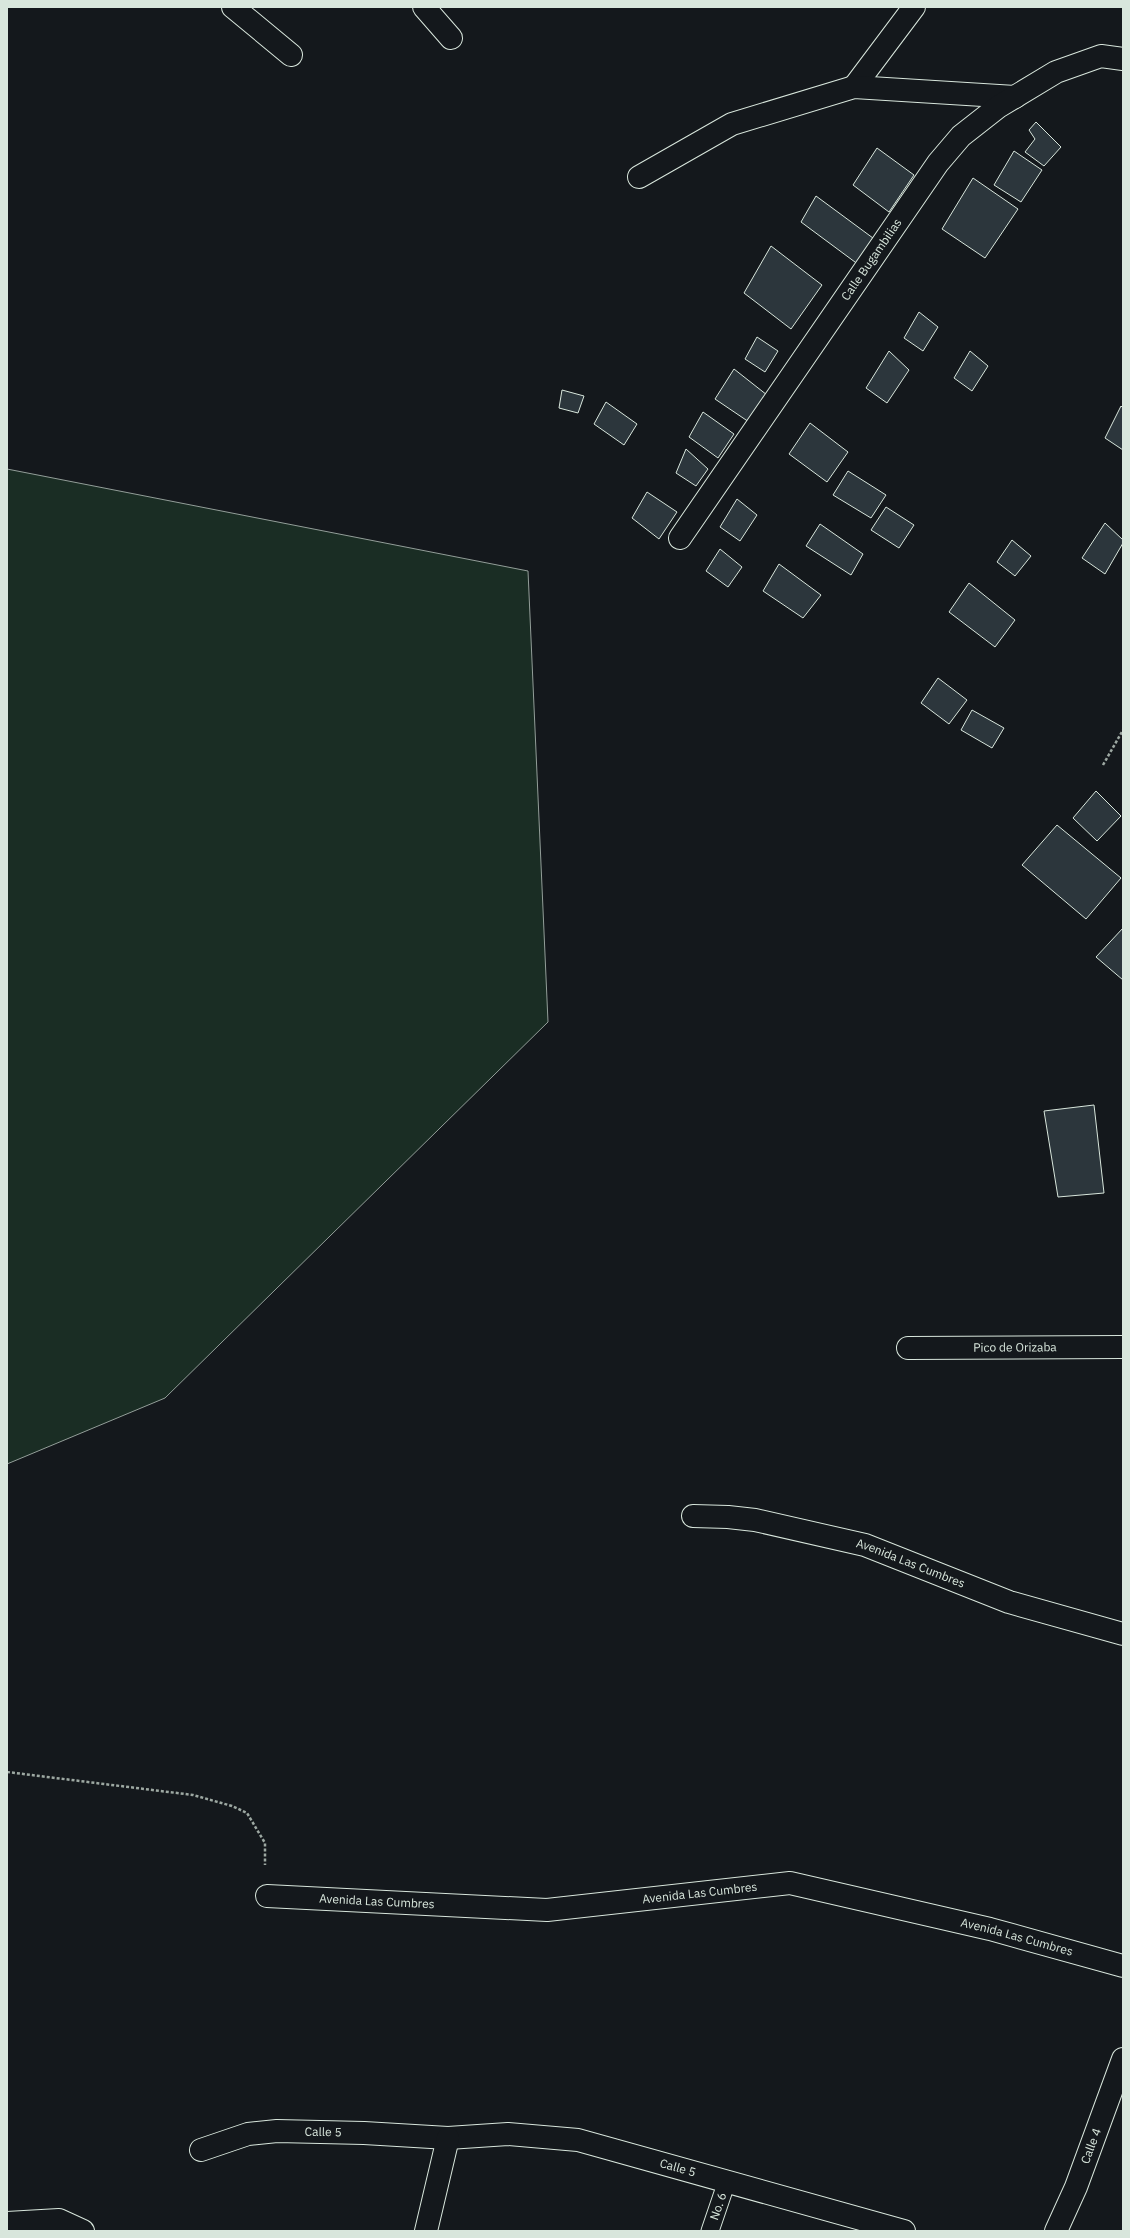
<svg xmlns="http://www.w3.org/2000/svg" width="1130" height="2238" viewBox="0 0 1130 2238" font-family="'IBM Plex Sans',sans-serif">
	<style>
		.green { fill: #1a2d24; stroke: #939e99 }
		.building { fill: #2c363c; stroke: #d8e6dc }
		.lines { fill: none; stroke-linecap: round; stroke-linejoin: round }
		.service-casing { stroke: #d8e6dc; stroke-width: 19 }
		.minor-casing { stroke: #d8e6dc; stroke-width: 24 }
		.path { stroke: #9da8a2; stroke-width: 2.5; stroke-dasharray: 3 2; stroke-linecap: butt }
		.service { stroke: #14181c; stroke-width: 17 }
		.minor { stroke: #14181c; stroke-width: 22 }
		.labels { text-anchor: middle; stroke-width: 3; stroke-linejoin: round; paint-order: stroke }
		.street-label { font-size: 12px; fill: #d8e6dc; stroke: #14181c }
	</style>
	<rect width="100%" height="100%" fill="#14181c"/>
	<path class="green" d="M 7,469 L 528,571 L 548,1022 L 165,1398 L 7,1464 Z"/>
	<g class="building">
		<path d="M 1036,122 L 1061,147 L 1044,166 L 1025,152 L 1035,139 L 1029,130 Z"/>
		<path d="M 877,148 L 914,175 L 889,212 L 853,185 Z"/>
		<path d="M 1014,151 L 1042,170 L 1021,202 L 994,185 Z"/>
		<path d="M 973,178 L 1018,209 L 985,258 L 942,229 Z"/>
		<path d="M 816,196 L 877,241 L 859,265 L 801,222 Z"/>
		<path d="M 771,246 L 822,285 L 791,329 L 744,293 Z"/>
		<path d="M 919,312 L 938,327 L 923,351 L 904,338 Z"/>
		<path d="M 757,337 L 778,351 L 765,372 L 745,359 Z"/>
		<path d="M 889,351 L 909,370 L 887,403 L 866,388 Z"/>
		<path d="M 970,351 L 988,366 L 972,391 L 954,378 Z"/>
		<path d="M 734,369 L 767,395 L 749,422 L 715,399 Z"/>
		<path d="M 562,390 L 584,396 L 578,413 L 559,408 Z"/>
		<path d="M 606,402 L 637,424 L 624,445 L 594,424 Z"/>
		<path d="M 1121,406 L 1123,408 L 1123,450 L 1105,438 Z"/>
		<path d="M 703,412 L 734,434 L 718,458 L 689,437 Z"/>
		<path d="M 810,423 L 848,452 L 827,482 L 789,454 Z"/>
		<path d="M 686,449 L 708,469 L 696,486 L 676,473 Z"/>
		<path d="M 848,471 L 886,495 L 871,518 L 833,495 Z"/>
		<path d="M 647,492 L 677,512 L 659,539 L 632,518 Z"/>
		<path d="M 737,499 L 757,515 L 740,541 L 720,527 Z"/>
		<path d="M 886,507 L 914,525 L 899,548 L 871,530 Z"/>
		<path d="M 1105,523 L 1123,540 L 1123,543 L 1105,574 L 1082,558 Z"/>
		<path d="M 820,524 L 863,554 L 851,575 L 806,546 Z"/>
		<path d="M 1012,540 L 1031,556 L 1015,576 L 997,562 Z"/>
		<path d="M 720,549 L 742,567 L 728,587 L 706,571 Z"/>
		<path d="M 779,564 L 821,595 L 803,618 L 763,591 Z"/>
		<path d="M 969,583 L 1015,620 L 995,647 L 949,612 Z"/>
		<path d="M 938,678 L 967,700 L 949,724 L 921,703 Z"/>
		<path d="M 972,710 L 1004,728 L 992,748 L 961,730 Z"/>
		<path d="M 1096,791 L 1121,816 L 1097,841 L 1073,818 Z"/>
		<path d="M 1057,825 L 1121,878 L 1086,919 L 1022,865 Z"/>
		<path d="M 1123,928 L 1123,980 L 1096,957 Z"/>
		<path d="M 1094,1105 L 1104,1193 L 1058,1197 L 1044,1111 Z"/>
	</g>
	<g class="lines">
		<g class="service-casing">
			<g id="service">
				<path id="s1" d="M 710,2231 L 727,2181"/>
			</g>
		</g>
		<g class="minor-casing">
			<g id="minor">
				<path d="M 233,7 L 291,55"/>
				<path d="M 424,7 L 451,38"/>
				<path d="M 854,87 L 914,7"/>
				<path d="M 639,177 L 732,124 L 854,87 L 1015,97"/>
				<path id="s2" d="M 680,538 L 938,163 L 961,136 L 998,107 L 1056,72 L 1101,56 L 1123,59"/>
				<path id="s3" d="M 908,1348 L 1123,1347"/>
				<path id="s4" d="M 693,1516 L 728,1517 L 755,1520 L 865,1545 L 1009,1602 L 1123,1634"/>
				<path id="s5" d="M 267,1896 L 547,1910 L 790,1883 L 990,1929 L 1123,1966"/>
				<path id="s6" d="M 201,2150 L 248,2134 L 277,2131 L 364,2133 L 448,2138 L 508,2134 L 578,2140 L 904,2231"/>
				<path d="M 7,2223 L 59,2220 L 83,2231"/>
				<path d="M 426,2231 L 448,2138"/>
				<path id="s7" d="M 1056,2231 L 1076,2187 L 1123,2059"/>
			</g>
		</g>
		<g class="path">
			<path d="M 1103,765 L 1123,730"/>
			<path d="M 7,1772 L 193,1795 L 232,1806 L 247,1813 L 265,1843 L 265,1865"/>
		</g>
		<use href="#service" class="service"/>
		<use href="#minor" class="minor"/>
	</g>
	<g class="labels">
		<g class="street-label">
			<text dy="4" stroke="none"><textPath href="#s2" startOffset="338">Calle Bugambilias</textPath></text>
			<text dy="4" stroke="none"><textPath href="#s3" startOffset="107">Pico de Orizaba</textPath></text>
			<text dy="4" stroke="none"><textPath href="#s4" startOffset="224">Avenida Las Cumbres</textPath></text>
			<text dy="4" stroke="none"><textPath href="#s5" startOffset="434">Avenida Las Cumbres</textPath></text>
			<text dy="4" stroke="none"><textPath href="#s5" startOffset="110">Avenida Las Cumbres</textPath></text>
			<text dy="4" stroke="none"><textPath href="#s5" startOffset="758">Avenida Las Cumbres</textPath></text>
			<text dy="4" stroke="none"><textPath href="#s6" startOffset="125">Calle 5</textPath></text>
			<text dy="4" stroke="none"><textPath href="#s7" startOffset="92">Calle 4</textPath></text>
			<text dy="4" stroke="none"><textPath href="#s6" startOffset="484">Calle 5</textPath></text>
			<text dy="4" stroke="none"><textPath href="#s1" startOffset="26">No. 6</textPath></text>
		</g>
	</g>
	<rect width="1130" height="2238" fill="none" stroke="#d8e6dc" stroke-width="16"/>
</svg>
